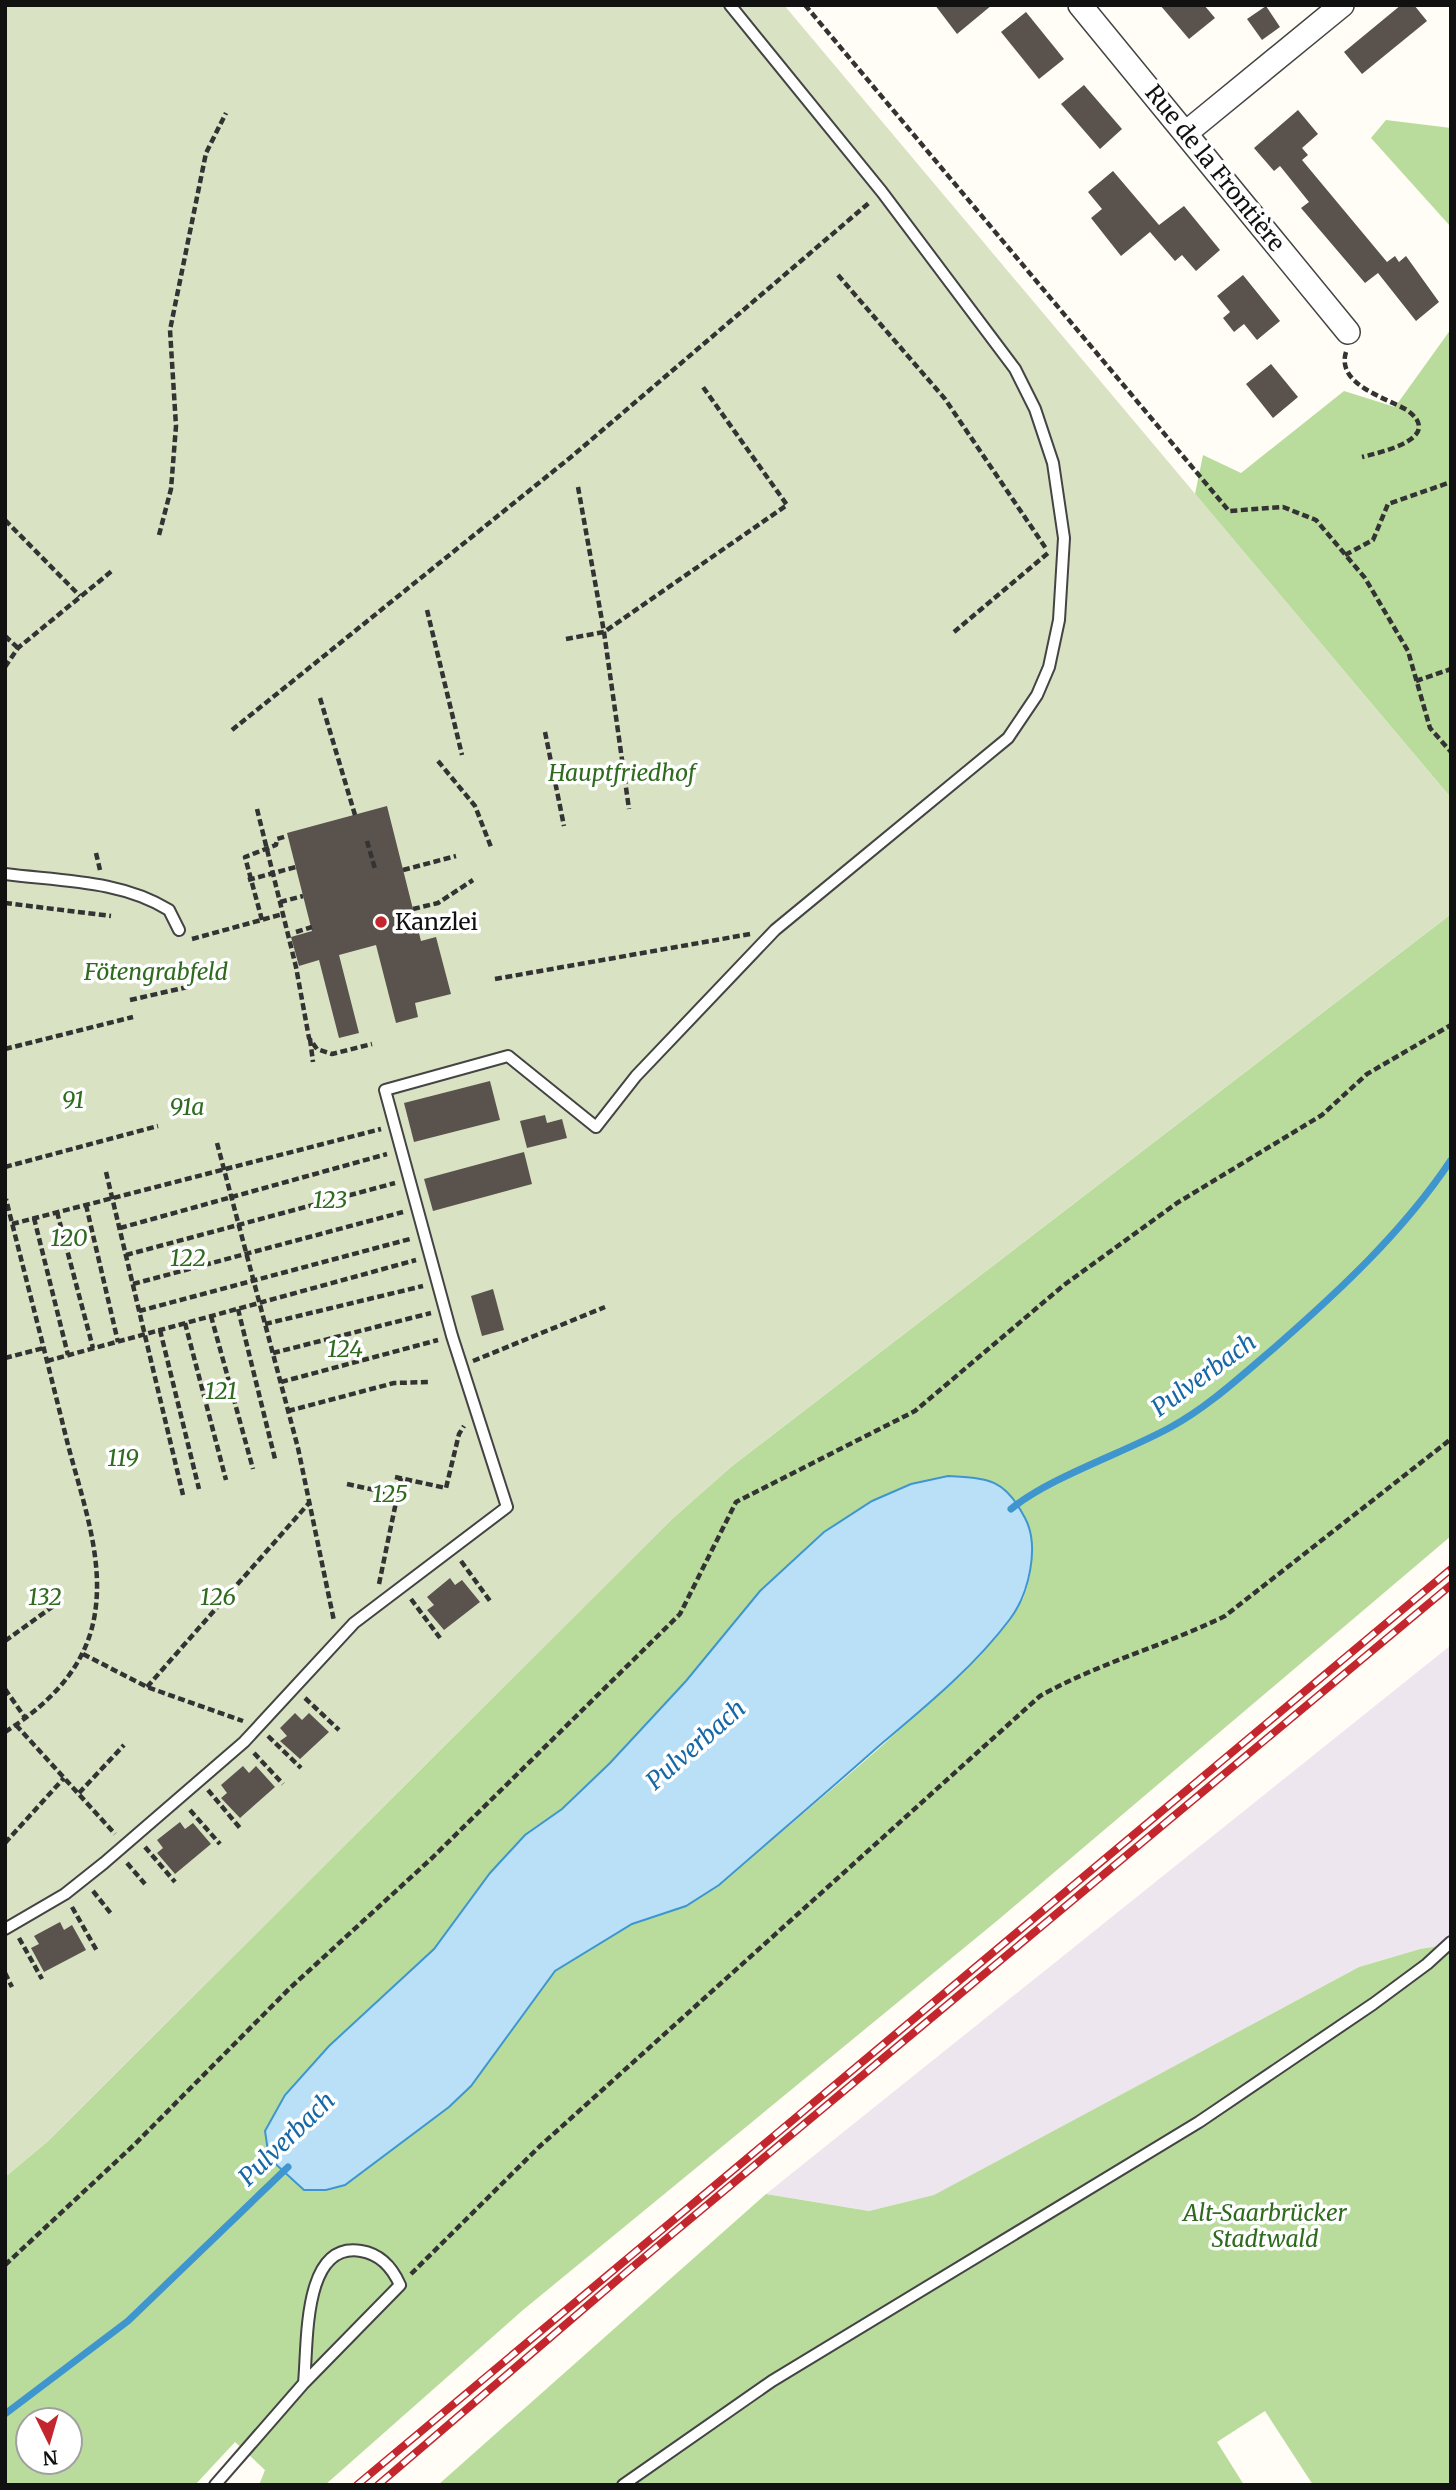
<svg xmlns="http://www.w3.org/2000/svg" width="1456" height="2490" viewBox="0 0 1456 2490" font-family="Merriweather,serif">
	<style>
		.industrial { fill: #eee6ef }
		.forest { fill: #b9dc9c; fill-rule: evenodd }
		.cemetery { fill: #d9e3c4 }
		.water { fill: #b9e0f7; stroke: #3f96cf; stroke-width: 2 }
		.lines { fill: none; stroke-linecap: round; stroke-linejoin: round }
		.stream { stroke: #3f96cf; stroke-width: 7 }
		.building { fill: #5a524d }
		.service-casing { stroke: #444; stroke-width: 14 }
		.minor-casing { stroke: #444; stroke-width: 26 }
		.path { stroke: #333; stroke-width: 4.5; stroke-dasharray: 7 3.5; stroke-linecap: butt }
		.service { stroke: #fff; stroke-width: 10 }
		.minor { stroke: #fff; stroke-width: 23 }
		.rail-casing { stroke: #c4262e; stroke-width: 8 }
		.rail { stroke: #fff; stroke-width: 5; stroke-dasharray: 16; stroke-linecap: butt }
		.poi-dot { fill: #c4262e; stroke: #fff; stroke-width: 2.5 }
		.labels { text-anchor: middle; stroke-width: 7; stroke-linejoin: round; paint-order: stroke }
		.street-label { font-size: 23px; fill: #111; stroke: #fff }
		.park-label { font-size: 23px; font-style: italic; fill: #2f6b1f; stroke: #fff }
		.poi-label { font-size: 23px; fill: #111; stroke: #fff; text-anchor: start }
		.water-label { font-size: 24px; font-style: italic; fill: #1768a6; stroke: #fff }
	</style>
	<rect width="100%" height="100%" fill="#fffdf5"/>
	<path class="industrial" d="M 1451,1645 L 1451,1944 L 1420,1949 L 1359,1967 L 935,2195 L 869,2211 L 766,2194 Z"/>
	<g class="forest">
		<path d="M 1386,120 L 1451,128 L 1451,227 L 1371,138 Z"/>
		<path d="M 1451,329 L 1451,798 L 1195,494 L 1203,455 L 1241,473 L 1344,391 L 1395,407 Z"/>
		<path d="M 1451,914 L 1451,1536 L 998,1920 L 523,2310 L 325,2485 L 259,2485 L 265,2470 L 235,2442 L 195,2485 L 5,2485 L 5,2177 L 48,2141 L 673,1518 L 732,1466 ZM 1018,1504 C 1031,1529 1036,1562 1026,1591 C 1016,1619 990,1641 970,1662 C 892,1742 804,1812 719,1885 L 686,1906 L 632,1924 L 555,1971 L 471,2086 L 449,2107 L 389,2150 L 364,2172 L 394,1989 L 434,1949 L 490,1873 L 525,1835 L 562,1809 L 610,1763 L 686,1681 L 760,1591 ZM 28,2420 L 70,2420 L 70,2462 L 28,2462 Z"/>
		<path d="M 1451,1944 L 1451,2485 L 1313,2485 L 1265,2411 L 1217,2442 L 1244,2485 L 438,2485 L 766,2194 L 869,2211 L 934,2195 L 1359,1967 L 1420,1949 Z"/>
	</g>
	<path class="cemetery" d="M 5,5 L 784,5 L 1451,798 L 1451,914 L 732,1466 L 673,1518 L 48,2141 L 5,2177 Z"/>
	<path class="water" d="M 948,1476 C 989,1478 1005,1479 1025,1518 C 1040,1546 1029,1594 1010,1619 C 975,1666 925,1707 880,1745 C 827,1792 773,1838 719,1885 L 686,1906 L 632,1924 L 555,1971 L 471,2086 L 449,2107 L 345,2185 L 326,2190 L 304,2190 L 269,2158 L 265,2131 L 285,2095 L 329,2046 L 434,1949 L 490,1873 L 525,1835 L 562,1809 L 610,1763 L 686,1681 L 760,1591 L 824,1532 L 872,1501 L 911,1484 Z"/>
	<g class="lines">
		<g class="stream">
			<path d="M 1011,1509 C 1050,1477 1124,1453 1171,1427 C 1208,1407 1241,1376 1273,1349 C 1338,1292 1403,1232 1451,1160"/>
			<path d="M 5,2414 L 128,2321 L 288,2167"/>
		</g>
	</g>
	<g class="building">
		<path d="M 935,5 L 992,5 L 957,34 Z"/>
		<path d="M 1160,5 L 1204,5 L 1215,18 L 1189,39 Z"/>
		<path d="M 1401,5 L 1414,5 L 1427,21 L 1362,74 L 1344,52 Z"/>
		<path d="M 1266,6 L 1280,27 L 1262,40 L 1247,19 Z"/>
		<path d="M 1026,12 L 1064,59 L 1039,79 L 1001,32 Z"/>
		<path d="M 1084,85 L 1122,129 L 1100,149 L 1061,104 Z"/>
		<path d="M 1298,110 L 1318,134 L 1302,148 L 1308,155 L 1302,160 L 1387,262 L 1395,256 L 1399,262 L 1406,256 L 1439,302 L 1416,321 L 1378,273 L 1365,283 L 1301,208 L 1309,202 L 1280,166 L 1274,171 L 1254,148 Z"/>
		<path d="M 1113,171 L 1159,225 L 1184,206 L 1220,250 L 1196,271 L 1182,255 L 1175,261 L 1150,232 L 1121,256 L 1091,218 L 1102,209 L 1088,192 Z"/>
		<path d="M 1243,275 L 1280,321 L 1257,340 L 1244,324 L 1234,332 L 1223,318 L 1230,312 L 1217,296 Z"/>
		<path d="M 1271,364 L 1298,397 L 1273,418 L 1246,384 Z"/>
		<path d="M 387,806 L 421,941 L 436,937 L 451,994 L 415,1003 L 418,1017 L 396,1023 L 376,945 L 339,955 L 359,1033 L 339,1038 L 319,960 L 299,966 L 291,937 L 312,931 L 287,833 Z"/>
		<path d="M 490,1081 L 500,1120 L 414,1142 L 404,1103 Z"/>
		<path d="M 545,1115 L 547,1123 L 562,1119 L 567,1138 L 527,1148 L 520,1121 Z"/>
		<path d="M 524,1152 L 532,1184 L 433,1211 L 424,1179 Z"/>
		<path d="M 493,1289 L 504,1330 L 482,1336 L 471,1296 Z"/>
		<path d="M 450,1578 L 455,1585 L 462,1580 L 480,1602 L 444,1630 L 427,1610 L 434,1605 L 427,1597 Z"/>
		<path d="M 295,1713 L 302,1720 L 309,1713 L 329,1732 L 300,1759 L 280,1741 L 287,1736 L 280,1728 Z"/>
		<path d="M 243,1766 L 249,1773 L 256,1766 L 275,1787 L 240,1818 L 221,1798 L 227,1793 L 221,1785 Z"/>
		<path d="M 180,1822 L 185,1829 L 193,1823 L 211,1844 L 175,1874 L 157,1853 L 163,1848 L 157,1840 Z"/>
		<path d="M 60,1922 L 64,1930 L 72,1925 L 86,1950 L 44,1972 L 31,1948 L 39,1944 L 34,1936 Z"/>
	</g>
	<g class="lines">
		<g class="service-casing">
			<g id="service">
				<path d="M 5,874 C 60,881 121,880 169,910 L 179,930"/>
				<path d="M 5,1929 L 65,1894 L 104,1863 L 244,1742 L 354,1623 L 507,1507 L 452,1336 L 385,1090 L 508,1056 L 596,1127 L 636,1076 L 775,930 L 1008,738 L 1037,695 L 1049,667 L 1059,620 L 1064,538 L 1053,463 L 1035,409 L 1015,369 L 882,192 L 730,5"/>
				<path d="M 215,2485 L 304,2383 L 400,2285 C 392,2267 380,2254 361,2251 C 302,2241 308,2344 304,2383"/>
				<path d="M 623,2485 L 772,2381 L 1199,2122 L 1373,2004 L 1427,1964 L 1451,1942"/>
			</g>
		</g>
		<g class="minor-casing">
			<g id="minor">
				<path d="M 1080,5 L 1348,332"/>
				<path d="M 1187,132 L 1342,5"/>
			</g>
		</g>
		<g class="path">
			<path d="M 805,5 L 1229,511 L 1283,507 L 1316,520 L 1365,578 L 1408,651 L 1430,728 L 1451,752"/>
			<path d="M 838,275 L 945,399 L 1047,550"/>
			<path d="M 1346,352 C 1336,384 1384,397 1407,410 C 1445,438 1382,452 1362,457"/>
			<path d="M 578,487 L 604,632 L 629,809"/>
			<path d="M 5,520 L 80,596"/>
			<path d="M 159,535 L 171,489 L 176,426 L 170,330 L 206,153 L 226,113"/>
			<path d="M 1345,555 L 1373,540 L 1388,504 L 1451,482"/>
			<path d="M 427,610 L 462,755"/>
			<path d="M 954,632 L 1048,553"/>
			<path d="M 5,636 L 18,648"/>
			<path d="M 566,639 L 604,632 L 787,505 L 703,387"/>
			<path d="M 5,667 L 18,648 L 113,570"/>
			<path d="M 1416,681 L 1451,669"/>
			<path d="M 320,698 L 355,815"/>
			<path d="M 232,730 L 571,457 L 870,202"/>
			<path d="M 545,732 L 564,826"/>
			<path d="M 438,761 L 475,806 L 491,847"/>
			<path d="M 257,809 L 296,967 L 309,1038 L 317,1049 L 332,1054 L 372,1044"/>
			<path d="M 367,841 L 375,869"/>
			<path d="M 96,853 L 100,870"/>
			<path d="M 403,870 L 456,856"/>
			<path d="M 248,880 L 296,867"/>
			<path d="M 280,902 L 303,896"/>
			<path d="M 5,903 L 111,916"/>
			<path d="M 413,909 L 438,903 L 473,880"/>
			<path d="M 262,920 L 245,857 L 276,845 L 277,839 L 287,836"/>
			<path d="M 296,932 L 312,927"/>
			<path d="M 192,939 L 283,914"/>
			<path d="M 495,979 L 750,934"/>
			<path d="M 130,1000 L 192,986"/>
			<path d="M 310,1039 L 313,1062"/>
			<path d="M 5,1049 L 133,1017"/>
			<path d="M 217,1143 L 298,1448 L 334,1621"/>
			<path d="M 5,1167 L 158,1126"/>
			<path d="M 106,1172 L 183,1495"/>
			<path d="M 86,1205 L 118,1342"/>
			<path d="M 57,1212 L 93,1348"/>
			<path d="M 34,1218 L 68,1355"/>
			<path d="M 12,1224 L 381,1129"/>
			<path d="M 120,1228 L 387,1154"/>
			<path d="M 126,1255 L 395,1183"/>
			<path d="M 133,1284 L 403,1212"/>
			<path d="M 238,1309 L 275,1459"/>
			<path d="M 139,1311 L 410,1239"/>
			<path d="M 211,1316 L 253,1469"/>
			<path d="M 185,1323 L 226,1480"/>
			<path d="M 265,1324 L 423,1286"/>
			<path d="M 160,1330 L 199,1489"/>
			<path d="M 273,1353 L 431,1313"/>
			<path d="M 5,1358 L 44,1348"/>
			<path d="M 47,1361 L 416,1260"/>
			<path d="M 473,1361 L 605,1307"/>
			<path d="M 281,1382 L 438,1340"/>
			<path d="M 288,1411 L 394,1383 L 429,1382"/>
			<path d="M 395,1477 L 446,1488 L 459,1434 L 464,1426"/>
			<path d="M 347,1484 L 398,1495"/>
			<path d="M 461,1561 L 490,1601"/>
			<path d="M 379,1584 L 401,1478"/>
			<path d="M 411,1599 L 440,1638"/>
			<path d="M 5,1641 L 59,1602"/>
			<path d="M 83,1654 L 147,1687 L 243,1721"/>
			<path d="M 147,1687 L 309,1503"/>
			<path d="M 5,1689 L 26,1719"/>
			<path d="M 305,1698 L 339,1730"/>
			<path d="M 16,1725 L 115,1834"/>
			<path d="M 5,1732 C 49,1704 87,1667 95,1613 C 104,1556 81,1496 67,1441 C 47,1360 26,1279 6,1199"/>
			<path d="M 268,1736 L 301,1768"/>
			<path d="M 254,1753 L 283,1784"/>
			<path d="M 208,1790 L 240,1828"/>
			<path d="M 79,1793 L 124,1745"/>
			<path d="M 190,1810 L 220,1844"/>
			<path d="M 5,1843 L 64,1778"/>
			<path d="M 145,1847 L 175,1882"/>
			<path d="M 127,1863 L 145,1884"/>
			<path d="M 93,1891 L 112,1915"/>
			<path d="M 72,1907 L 97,1951"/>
			<path d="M 19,1938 L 42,1979"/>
			<path d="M 5,1973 L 12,1987"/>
			<path d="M 5,2265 L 135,2144 L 290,1988 L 432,1858 L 680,1614 L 736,1502 L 915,1411 L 1064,1285 L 1177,1203 L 1322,1115 L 1367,1074 L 1451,1025"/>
			<path d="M 411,2274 L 539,2147 L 1040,1696 C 1101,1662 1164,1646 1225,1616 L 1451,1439"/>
		</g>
		<use href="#service" class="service"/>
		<use href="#minor" class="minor"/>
		<g class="rail-casing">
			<g id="rail">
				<path d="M 357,2485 L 1451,1569"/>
				<path d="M 378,2485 L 629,2270 L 1451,1585"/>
			</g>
		</g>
		<use href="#rail" class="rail"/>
	</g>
	<circle class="poi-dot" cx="381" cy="922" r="7"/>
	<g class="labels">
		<g class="street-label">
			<text transform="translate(1215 168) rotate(51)" y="8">Rue de la Frontière</text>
		</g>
		<g class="park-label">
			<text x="622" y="781">Hauptfriedhof</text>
			<text x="156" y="980">Fötengrabfeld</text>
			<text x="73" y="1108">91</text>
			<text x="187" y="1115">91a</text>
			<text x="330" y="1208">123</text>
			<text x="69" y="1246">120</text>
			<text x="188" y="1266">122</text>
			<text x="345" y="1357">124</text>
			<text x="221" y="1399">121</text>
			<text x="123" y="1466">119</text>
			<text x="390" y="1502">125</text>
			<text x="45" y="1605">132</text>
			<text x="218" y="1605">126</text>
			<text x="1265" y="2221">Alt-Saarbrücker<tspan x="1265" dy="26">Stadtwald</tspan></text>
		</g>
		<g class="poi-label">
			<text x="395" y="930">Kanzlei</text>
		</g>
		<g class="water-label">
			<text transform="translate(1204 1375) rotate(-36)" y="8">Pulverbach</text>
			<text transform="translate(696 1745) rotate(-41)" y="8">Pulverbach</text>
			<text transform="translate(287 2139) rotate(-44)" y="8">Pulverbach</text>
		</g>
	</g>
	<rect width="1456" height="2490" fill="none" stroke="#111111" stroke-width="14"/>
	<g transform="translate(49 2441) rotate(175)"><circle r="33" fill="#ffffff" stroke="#a0a0a0" stroke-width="2"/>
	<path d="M0-5L12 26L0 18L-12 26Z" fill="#c4262e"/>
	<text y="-10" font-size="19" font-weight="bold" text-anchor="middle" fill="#111111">N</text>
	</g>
</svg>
